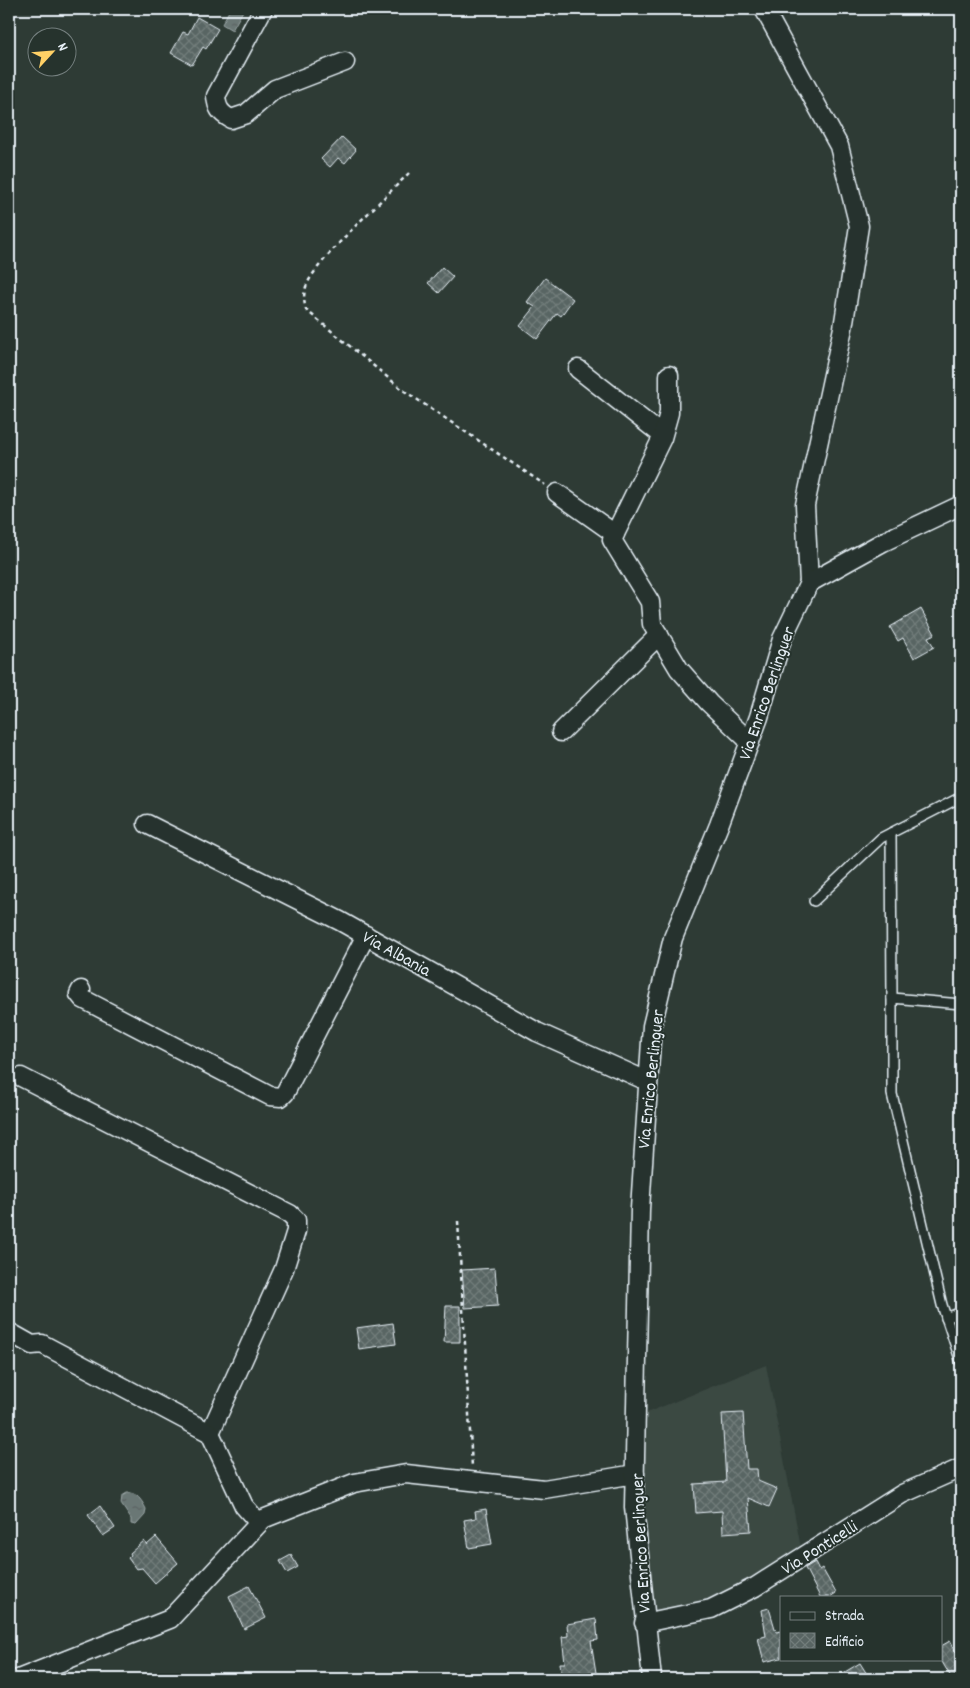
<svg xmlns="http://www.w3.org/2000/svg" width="970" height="1688" viewBox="0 0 970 1688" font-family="Dekko,sans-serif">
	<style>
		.built { fill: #3b4843 }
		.water { fill: url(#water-ripples); stroke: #9da8a9 }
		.building { fill: url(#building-cross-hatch); stroke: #e8f1f8 }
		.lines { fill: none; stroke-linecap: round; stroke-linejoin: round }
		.lane-casing { stroke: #e8f1f8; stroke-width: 12 }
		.street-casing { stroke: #e8f1f8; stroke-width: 21 }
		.path { stroke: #e8f1f8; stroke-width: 2.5; stroke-dasharray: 4 4; stroke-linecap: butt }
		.lane { stroke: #26332d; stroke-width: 9 }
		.street { stroke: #26332d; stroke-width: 18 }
		.labels { text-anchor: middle; stroke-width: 4; stroke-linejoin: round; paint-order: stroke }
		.street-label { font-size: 18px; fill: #e8f1f8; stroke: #26332d }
	</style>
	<defs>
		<pattern id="water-ripples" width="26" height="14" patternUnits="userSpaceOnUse" patternTransform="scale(1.25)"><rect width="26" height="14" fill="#6b7775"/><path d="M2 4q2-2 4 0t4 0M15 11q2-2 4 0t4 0" fill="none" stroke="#586060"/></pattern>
		<pattern id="building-cross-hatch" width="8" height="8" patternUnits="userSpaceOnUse" patternTransform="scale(1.25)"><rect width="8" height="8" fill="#596563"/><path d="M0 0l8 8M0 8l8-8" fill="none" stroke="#717c7a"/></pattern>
	</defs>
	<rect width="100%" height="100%" fill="#2e3b35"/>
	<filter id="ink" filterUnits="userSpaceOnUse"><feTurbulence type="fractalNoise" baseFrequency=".02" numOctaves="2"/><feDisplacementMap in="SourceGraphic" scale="10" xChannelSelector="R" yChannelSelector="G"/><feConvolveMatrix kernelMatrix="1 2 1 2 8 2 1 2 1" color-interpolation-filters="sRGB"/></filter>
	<g filter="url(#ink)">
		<path class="built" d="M 766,1365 L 801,1548 L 755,1587 L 644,1623 L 636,1417 Z"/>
		<g class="water">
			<path d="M 230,9 L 244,9 L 232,30 L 222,24 Z"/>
			<path d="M 127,1493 C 137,1492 142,1501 146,1509 L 145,1515 L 136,1525 L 131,1524 L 131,1519 L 121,1504 L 122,1496 Z"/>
		</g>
		<g class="building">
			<path d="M 197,17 L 218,29 L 206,49 L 203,47 L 192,65 L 171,53 L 183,32 L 188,34 Z"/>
			<path d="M 342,137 L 356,150 L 345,163 L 338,158 L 330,167 L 321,159 Z"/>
			<path d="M 442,267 L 453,277 L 439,293 L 428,283 Z"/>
			<path d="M 545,278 L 573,299 L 561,316 L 557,313 L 537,339 L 520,326 L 535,307 L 527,302 Z"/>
			<path d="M 921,609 L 935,634 L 928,637 L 934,647 L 914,658 L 903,638 L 898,641 L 890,627 Z"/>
			<path d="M 495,1268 L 498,1306 L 465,1308 L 462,1270 Z"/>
			<path d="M 446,1306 L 460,1306 L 460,1342 L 444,1342 Z"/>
			<path d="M 393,1323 L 396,1344 L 359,1349 L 356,1328 Z"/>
			<path d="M 743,1413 L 747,1469 L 757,1469 L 758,1481 L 777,1489 L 769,1507 L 748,1498 L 751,1531 L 723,1533 L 722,1511 L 696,1513 L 694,1484 L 726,1482 L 722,1414 Z"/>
			<path d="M 100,1506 L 115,1528 L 103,1536 L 88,1515 Z"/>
			<path d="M 486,1509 L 492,1544 L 469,1548 L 464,1520 L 476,1518 L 475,1511 Z"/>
			<path d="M 156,1537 L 178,1563 L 155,1583 L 142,1568 L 136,1569 L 128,1558 L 131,1555 L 130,1553 L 144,1541 L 147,1545 Z"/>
			<path d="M 291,1555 L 298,1567 L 287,1573 L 280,1561 Z"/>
			<path d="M 815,1562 L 819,1570 L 822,1568 L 836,1593 L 830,1597 L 820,1597 L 805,1568 Z"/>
			<path d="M 249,1586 L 266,1618 L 244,1629 L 229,1596 Z"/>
			<path d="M 769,1608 L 776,1632 L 781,1631 L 781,1658 L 764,1662 L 758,1638 L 766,1636 L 762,1610 Z"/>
			<path d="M 596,1619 L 598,1640 L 591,1641 L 597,1679 L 562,1679 L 560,1663 L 565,1663 L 562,1637 L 568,1636 L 567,1624 Z"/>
			<path d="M 950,1641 L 956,1652 L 961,1649 L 961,1679 L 952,1679 L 941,1660 L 941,1646 Z"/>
			<path d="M 860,1663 L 870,1679 L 833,1679 Z"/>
		</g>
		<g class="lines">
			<g class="lane-casing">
				<g id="lane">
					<path d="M 891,833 L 892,998"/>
					<path d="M 814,901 L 881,838 L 961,797"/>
					<path d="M 961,1004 L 892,998 L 892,1094 L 942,1305 L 961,1362"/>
					<path d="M 946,1318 L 961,1312"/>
				</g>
			</g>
			<g class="street-casing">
				<g id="street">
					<path d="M 263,9 L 216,96 C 217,108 220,113 231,119 L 246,114 L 275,89 L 345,62"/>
					<path d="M 764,9 L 839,146 L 859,226 L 843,328 L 805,505 L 809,583"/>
					<path d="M 578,369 L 662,435"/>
					<path d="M 669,375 L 669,413 L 662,438 L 612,540 L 650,602 L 652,624 L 679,669 L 709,703 L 750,742"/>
					<path d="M 557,493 L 615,534"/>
					<path d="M 561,732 L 659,635"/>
					<path d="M 147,824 L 340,921 L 537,1032 L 647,1081"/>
					<path d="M 81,990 L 79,994 L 83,999 L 270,1096 L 281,1097 L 285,1093 L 366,935"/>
					<path d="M 21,1077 L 290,1214 L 296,1220 L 296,1231 L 284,1269 L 210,1433"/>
					<path d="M 9,1332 L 32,1345 L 42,1344 L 210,1433 L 244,1506 L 259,1523"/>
					<path d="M 644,1623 L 711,1609 L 755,1587 L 902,1494 L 961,1468"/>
					<path d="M 18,1679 L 170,1619 L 263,1519 L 354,1483 L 406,1474 L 544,1489 L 635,1474"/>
					<path d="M 652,1679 L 634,1507 L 640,1209 L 652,1026 L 673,938 L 719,825 L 759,717 L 782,639 L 809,583 L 883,542 L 961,505"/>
				</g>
			</g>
			<g class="path">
				<path d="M 409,173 C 388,195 313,263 306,287 C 303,295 304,302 306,310 L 403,390 L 545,485"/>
				<path d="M 458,1221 L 472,1467"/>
			</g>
			<use href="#lane" class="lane"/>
			<use href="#street" class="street"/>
		</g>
	</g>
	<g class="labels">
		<g class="street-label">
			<text transform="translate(766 693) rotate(-71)" y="6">Via Enrico Berlinguer</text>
			<text transform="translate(397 953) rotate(29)" y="6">Via Albania</text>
			<text transform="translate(650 1079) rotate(-84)" y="6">Via Enrico Berlinguer</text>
			<text transform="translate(640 1543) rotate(-93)" y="6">Via Enrico Berlinguer</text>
			<text transform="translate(819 1547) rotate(-32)" y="6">Via Ponticelli</text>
		</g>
	</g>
	<rect width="970" height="1688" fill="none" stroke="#26332d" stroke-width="30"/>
	<rect x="15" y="15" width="940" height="1658" fill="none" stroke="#e8f1f8" stroke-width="2" filter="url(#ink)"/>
	<rect x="780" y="1596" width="162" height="65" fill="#26332d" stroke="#747f7e"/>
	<rect x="790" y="1612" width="25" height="8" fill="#26332d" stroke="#747f7e"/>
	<text x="825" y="1620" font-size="15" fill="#e8f1f8">Strada</text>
	<rect x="790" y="1633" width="25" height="15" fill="url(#building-cross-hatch)" stroke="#747f7e"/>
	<text x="825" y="1646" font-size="15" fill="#e8f1f8">Edificio</text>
	<g transform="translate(52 52) rotate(64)"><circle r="24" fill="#26332d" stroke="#747f7e"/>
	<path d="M0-4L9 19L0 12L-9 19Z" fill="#ffd166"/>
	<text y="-8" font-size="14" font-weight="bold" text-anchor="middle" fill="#e8f1f8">N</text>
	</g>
</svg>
